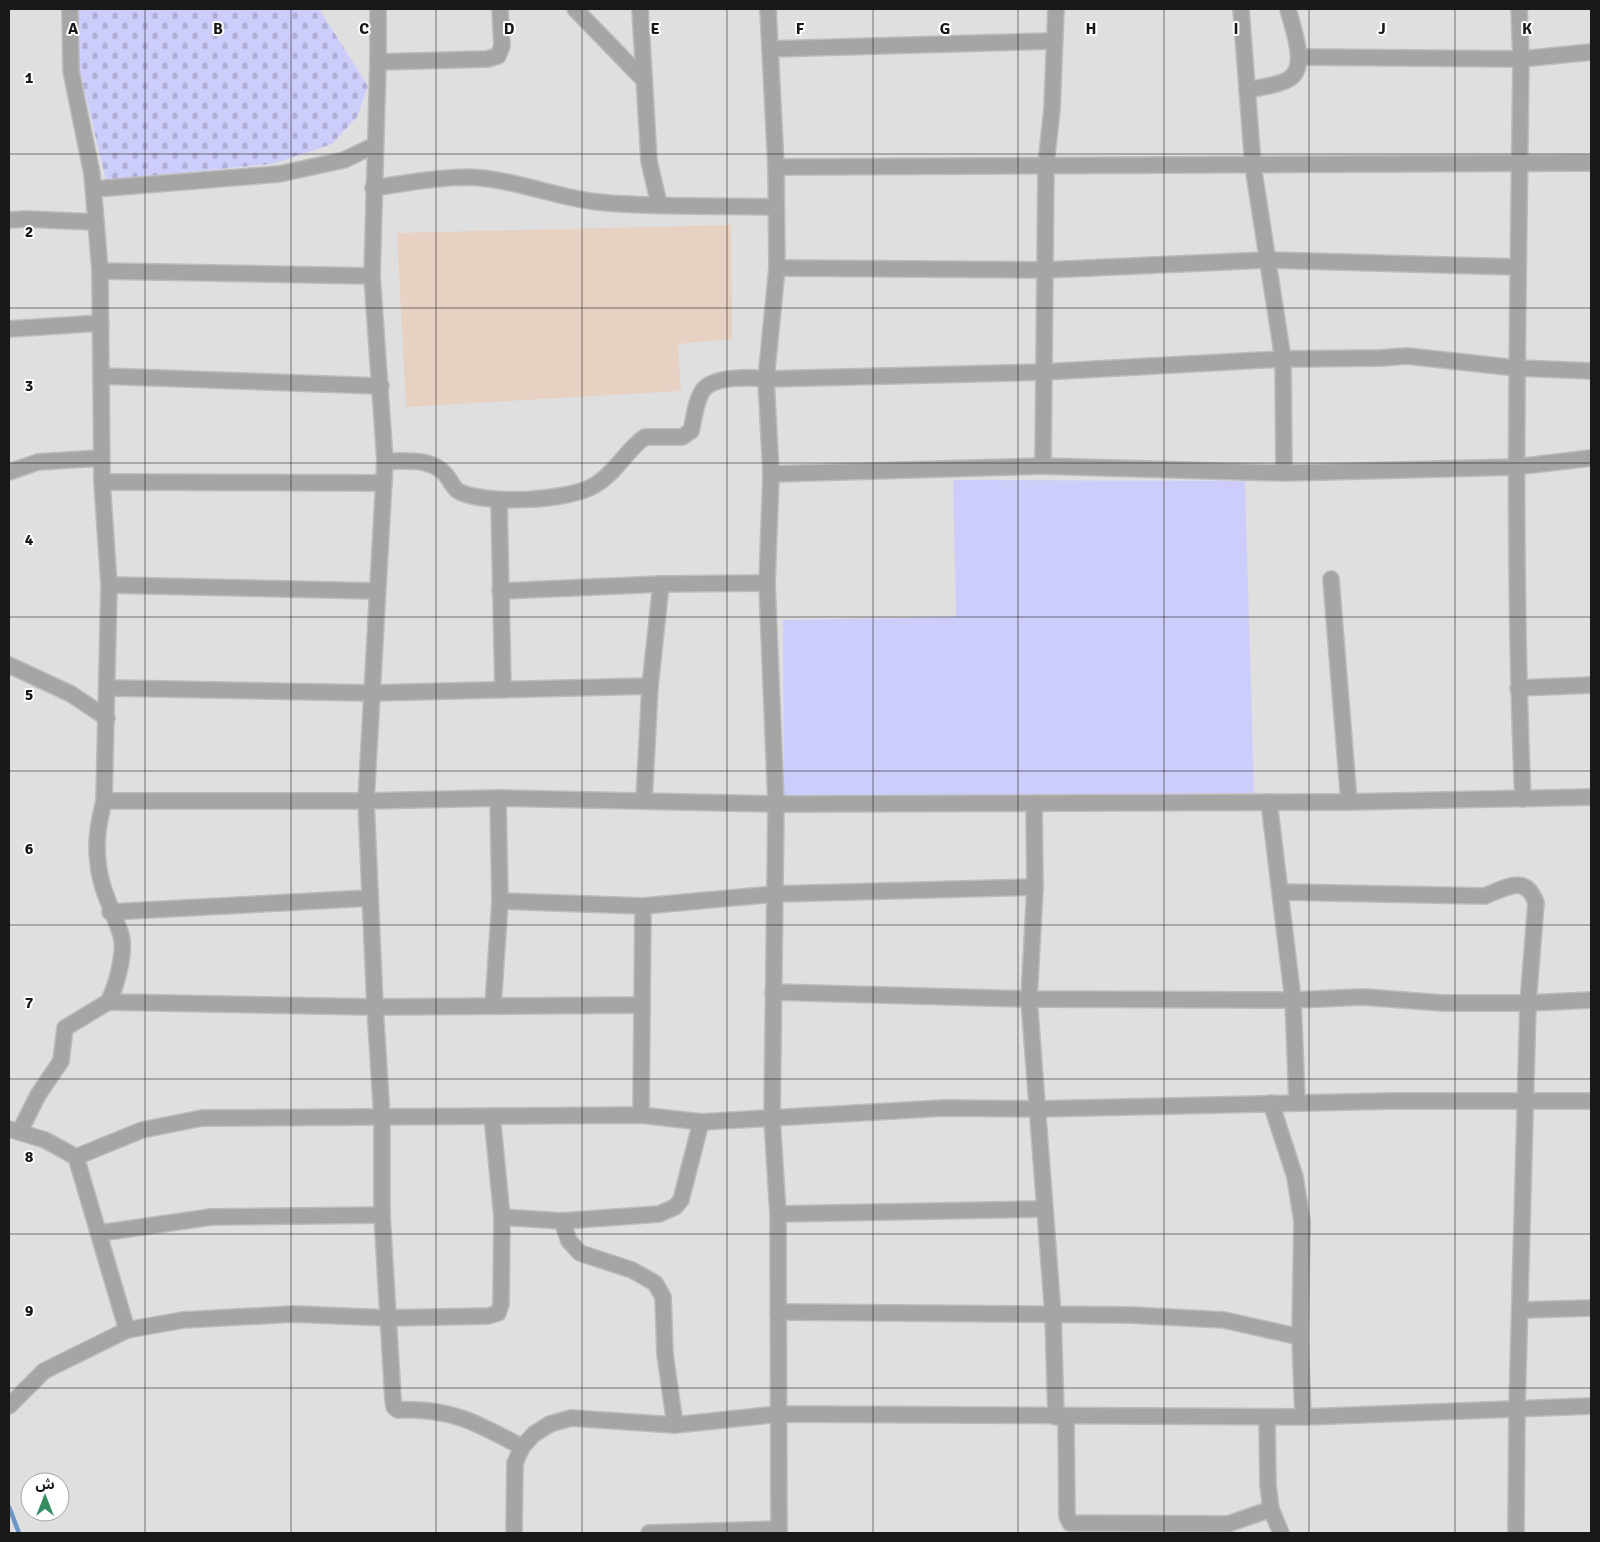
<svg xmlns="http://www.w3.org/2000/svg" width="1600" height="1542" viewBox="0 0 1600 1542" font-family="Signika,'Noto Sans Arabic',sans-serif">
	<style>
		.education { fill: #e6d1c3 }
		.cemetery { fill: url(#cemetery-stones) }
		.park { fill: #cdcdfb }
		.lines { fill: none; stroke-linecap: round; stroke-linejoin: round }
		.stream { stroke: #6c96c6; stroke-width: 4.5 }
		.minor-casing { stroke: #bbbbbc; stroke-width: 18 }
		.minor { stroke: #a6a5a5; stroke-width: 15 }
		.grid { fill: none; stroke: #181818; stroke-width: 1; stroke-opacity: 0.55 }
		.grid-label { font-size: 16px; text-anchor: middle; font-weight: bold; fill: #181818; stroke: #fff; stroke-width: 4; stroke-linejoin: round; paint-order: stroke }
	</style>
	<defs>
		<pattern id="cemetery-stones" width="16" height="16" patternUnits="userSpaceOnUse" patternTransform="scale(1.25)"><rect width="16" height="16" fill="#cdcdfb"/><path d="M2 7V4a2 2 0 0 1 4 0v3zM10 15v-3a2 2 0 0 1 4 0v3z" fill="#afafd6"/></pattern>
	</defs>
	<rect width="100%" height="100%" fill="#dfdfe0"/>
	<path class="education" d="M 731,225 L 732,339 L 678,344 L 681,391 L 406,407 L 397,233 Z"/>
	<path class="cemetery" d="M 78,9 L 319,9 L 368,86 L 357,117 L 332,144 L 272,164 L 106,180 L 78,64 Z"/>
	<path class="park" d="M 953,480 L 1245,481 L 1254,793 L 784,796 L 783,620 L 956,617 Z"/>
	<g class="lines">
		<path class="stream" d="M 9,1507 L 19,1533"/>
		<g class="minor-casing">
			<g id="minor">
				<path d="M 70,9 L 71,71 L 92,174 L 100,271 L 102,482 L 109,585 L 104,801 C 99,821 95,841 98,862 C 100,889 113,910 121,935 C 126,951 116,988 108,1002"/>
				<path d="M 378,9 L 378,62 L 372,276 L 385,461 L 366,801 L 375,1007 L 382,1118 L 382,1215 L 393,1399 L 394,1407 L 398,1410 C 452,1408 477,1423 522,1447"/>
				<path d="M 575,9 L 644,80"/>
				<path d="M 640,9 L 649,161 L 659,204"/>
				<path d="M 768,9 L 776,167 L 777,268 L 766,379 L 771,474 L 767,583 L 776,804 L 772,1119 L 778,1214 L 779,1533"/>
				<path d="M 1241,9 L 1253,166 L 1283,359 L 1284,473"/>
				<path d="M 1519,9 L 1521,59 C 1518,306 1512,553 1523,799"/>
				<path d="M 770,49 L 1054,41"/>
				<path d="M 1300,57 L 1521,59 L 1591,52"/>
				<path d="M 378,62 L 487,59 L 498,56 L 502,46 L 500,9"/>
				<path d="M 1247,90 C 1259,87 1278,86 1289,79 C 1309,67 1292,27 1288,9"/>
				<path d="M 776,167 C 1047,164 1319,164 1591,163"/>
				<path d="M 373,188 C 408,183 447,175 482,178 C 522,182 559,198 598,202 C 655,208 718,205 776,207"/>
				<path d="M 94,189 L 279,174 L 344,160 L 375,145"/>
				<path d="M 9,220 L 25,219 L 96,222"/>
				<path d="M 777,268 L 1045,270 L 1266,260 L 1518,267"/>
				<path d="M 100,271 L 372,276"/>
				<path d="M 9,329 L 101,323"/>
				<path d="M 101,376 L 381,386"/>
				<path d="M 385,461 C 407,462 431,457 446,475 C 451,481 453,489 460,492 C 488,505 570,501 595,485 C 616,473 626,450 645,437 L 682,437 L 691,431 C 694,419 696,398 704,389 C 715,376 751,377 766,379 L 1043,372 L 1283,359 L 1380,358 L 1407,356 L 1517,368 L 1591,371"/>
				<path d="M 1043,466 L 1046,164 L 1052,109 L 1056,9"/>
				<path d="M 9,472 L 38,462 L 101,458"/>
				<path d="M 771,474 L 1043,466 L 1284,473 L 1516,467 L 1591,458"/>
				<path d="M 102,482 L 384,483"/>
				<path d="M 499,501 L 503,690"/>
				<path d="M 1331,579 L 1349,802"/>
				<path d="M 109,585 L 377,591"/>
				<path d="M 500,591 L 661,584 L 767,583"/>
				<path d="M 9,665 L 71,694 L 107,718"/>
				<path d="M 109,688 L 371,693 L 650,686"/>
				<path d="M 1518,688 L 1591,685"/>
				<path d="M 104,801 L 366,801 L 498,798 L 776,804 L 1349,802 L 1591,797"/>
				<path d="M 644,801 L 650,686 L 661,584"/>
				<path d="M 1269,802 L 1293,1000 L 1297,1102"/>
				<path d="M 1034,803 L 1035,887 L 1029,999 L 1053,1315 L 1056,1417"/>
				<path d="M 500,901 L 643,906 L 775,894 L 1035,887"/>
				<path d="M 110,912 L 370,898"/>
				<path d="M 773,992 L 1029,999 L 1293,1000 L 1363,997 L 1443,1003 L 1528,1003 L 1536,903 C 1526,874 1507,887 1485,896 L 1282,892"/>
				<path d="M 493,1006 L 500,901 L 498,798"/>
				<path d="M 1271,1103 L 1295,1177 L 1302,1221 L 1300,1337 L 1303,1417"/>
				<path d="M 641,1115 L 643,906"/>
				<path d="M 9,1129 L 45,1140 L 76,1157 L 127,1330"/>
				<path d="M 20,1131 L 38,1095 L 61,1061 L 65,1028 L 108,1002 L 375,1007 L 642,1005"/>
				<path d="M 76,1157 L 142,1130 L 202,1118 L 641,1115 L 701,1122 L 944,1108 L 1036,1109 L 1391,1101 L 1591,1101"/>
				<path d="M 778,1214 L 1044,1209"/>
				<path d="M 502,1217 L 562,1221 L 659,1214 L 675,1207 L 681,1200 L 701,1122"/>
				<path d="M 562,1221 L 569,1241 L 580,1253 L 632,1270 L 655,1283 L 663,1297 L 665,1354 L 675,1425"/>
				<path d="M 100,1233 L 211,1217 L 382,1215"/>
				<path d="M 1521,1310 L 1591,1308"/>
				<path d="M 778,1312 L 1130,1315 L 1224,1320 L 1300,1337"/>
				<path d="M 9,1406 L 44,1371 L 127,1330 L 183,1320 L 294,1314 L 389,1318 L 488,1316 L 498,1313 L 501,1304 L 502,1217 L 492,1116"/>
				<path d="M 1066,1417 L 1067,1516 L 1070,1523 L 1228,1524 L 1271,1509"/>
				<path d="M 1267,1417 L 1268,1485 L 1271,1509 L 1281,1533"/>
				<path d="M 514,1533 L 515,1463 L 522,1447 L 534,1434 L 550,1424 L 571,1418 L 675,1425 L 779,1414 L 1303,1417 L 1591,1406"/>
				<path d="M 649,1533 L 779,1529"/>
				<path d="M 1516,1533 L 1517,1407 L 1528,1003 L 1591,1000"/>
			</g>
		</g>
		<use href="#minor" class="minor"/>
	</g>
	<path class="grid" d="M 145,9 L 145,1533M 291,9 L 291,1533M 436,9 L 436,1533M 582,9 L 582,1533M 727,9 L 727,1533M 873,9 L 873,1533M 1018,9 L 1018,1533M 1164,9 L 1164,1533M 1309,9 L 1309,1533M 1455,9 L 1455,1533M 9,154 L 1591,154M 9,308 L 1591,308M 9,463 L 1591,463M 9,617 L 1591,617M 9,771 L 1591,771M 9,925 L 1591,925M 9,1079 L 1591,1079M 9,1234 L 1591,1234M 9,1388 L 1591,1388"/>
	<g class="grid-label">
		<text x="73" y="34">A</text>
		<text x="218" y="34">B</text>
		<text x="364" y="34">C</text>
		<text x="509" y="34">D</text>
		<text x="655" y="34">E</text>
		<text x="800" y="34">F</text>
		<text x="945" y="34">G</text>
		<text x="1091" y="34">H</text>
		<text x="1236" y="34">I</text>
		<text x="1382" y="34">J</text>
		<text x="1527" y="34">K</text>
		<text x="29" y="83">1</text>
		<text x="29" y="237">2</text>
		<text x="29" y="391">3</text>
		<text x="29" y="545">4</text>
		<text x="29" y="700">5</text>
		<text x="29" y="854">6</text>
		<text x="29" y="1008">7</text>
		<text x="29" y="1162">8</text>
		<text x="29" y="1316">9</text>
	</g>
	<rect width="1600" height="1542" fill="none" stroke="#181818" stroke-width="20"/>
	<g transform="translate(45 1497)"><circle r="24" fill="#ffffff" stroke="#a3a3a3"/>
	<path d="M0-4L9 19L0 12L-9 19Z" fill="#358c60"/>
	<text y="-8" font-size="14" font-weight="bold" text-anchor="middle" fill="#181818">ش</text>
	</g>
</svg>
